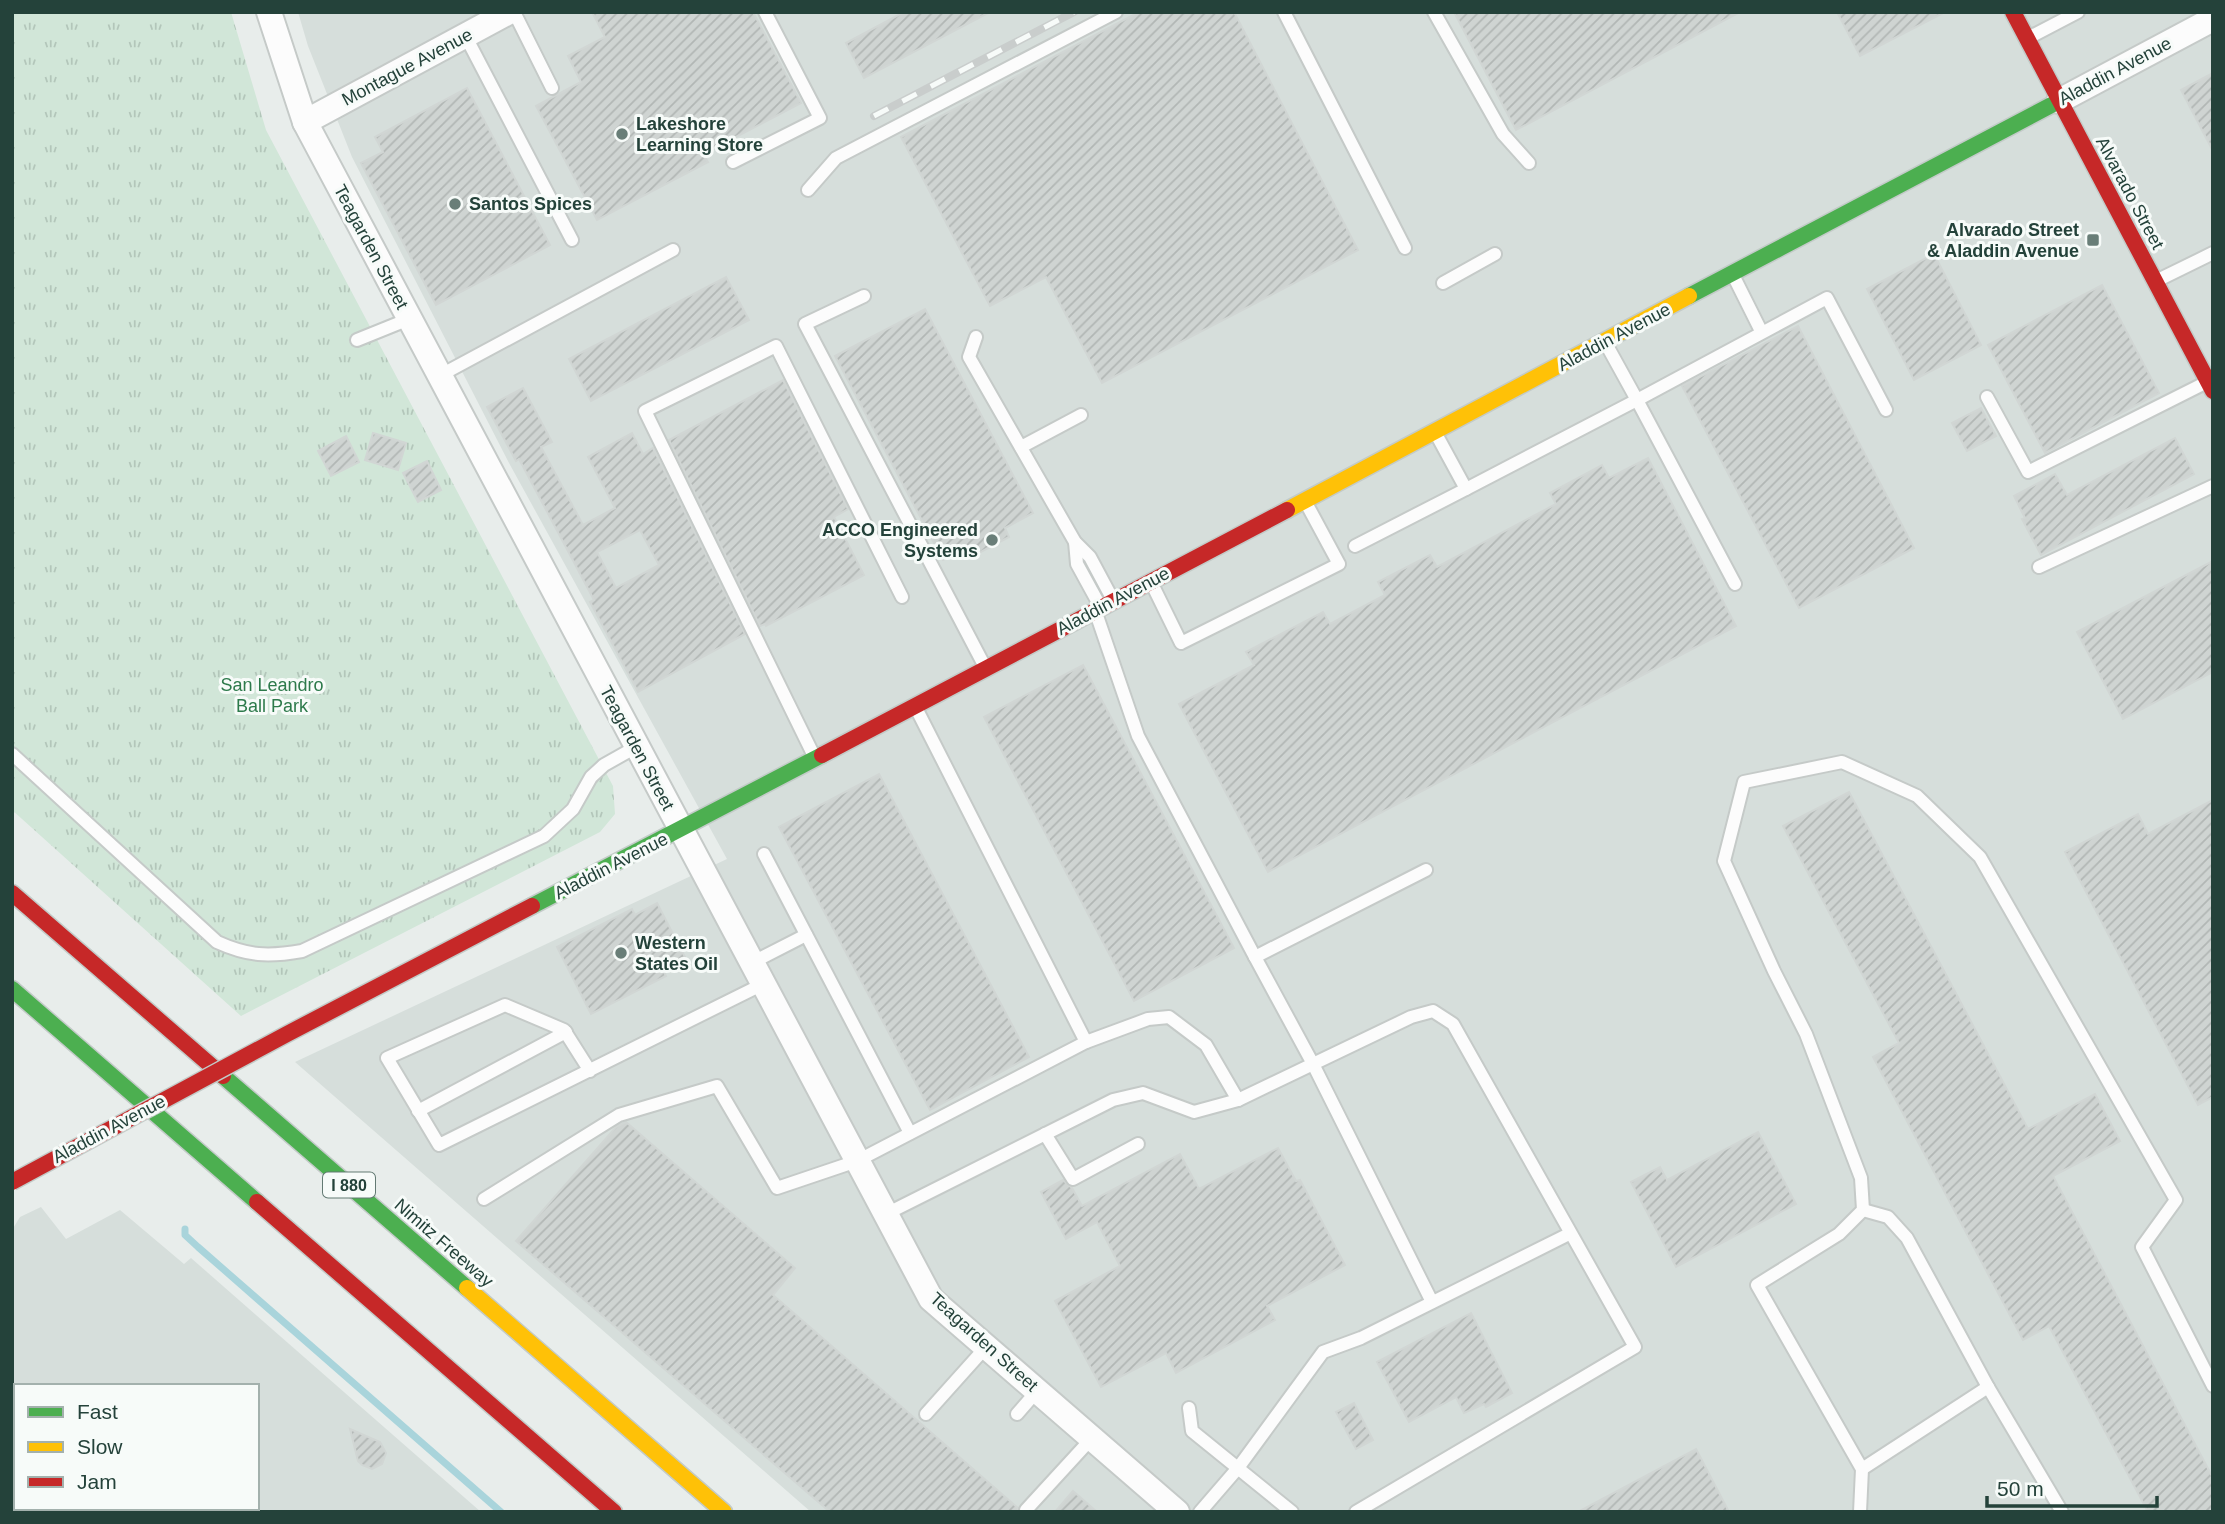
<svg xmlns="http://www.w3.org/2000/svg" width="2225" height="1524" viewBox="0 0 2225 1524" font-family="Arial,sans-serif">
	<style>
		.built { fill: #d6dedb; fill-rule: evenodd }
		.park { fill: url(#park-tufts) }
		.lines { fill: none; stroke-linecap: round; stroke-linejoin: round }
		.stream { stroke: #a9d4db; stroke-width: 7 }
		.building { fill: url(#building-hatch); stroke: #d1d6d4; stroke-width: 2; fill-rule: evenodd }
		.lane-casing { stroke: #c5cac8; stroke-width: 16 }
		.street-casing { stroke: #c5cac8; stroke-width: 28 }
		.fast-casing { stroke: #c3cbc8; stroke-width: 19 }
		.slow-casing { stroke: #c3cbc8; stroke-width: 19 }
		.jam-casing { stroke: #c3cbc8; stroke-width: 19 }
		.lane { stroke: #fcfcfc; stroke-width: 12 }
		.street { stroke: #fcfcfc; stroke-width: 24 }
		.fast { stroke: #4caf50; stroke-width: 16 }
		.slow { stroke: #ffc107; stroke-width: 16 }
		.jam { stroke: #c62828; stroke-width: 16 }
		.rail-casing { stroke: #c9cdcc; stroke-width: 8 }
		.rail { stroke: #f7fbf9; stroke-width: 5; stroke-dasharray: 16; stroke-linecap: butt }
		.jam-bridge-casing { stroke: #c3cbc8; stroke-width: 19; stroke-linecap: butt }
		.jam-bridge { stroke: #c62828; stroke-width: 16 }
		.poi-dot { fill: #697e78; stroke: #f7fbf9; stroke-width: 2.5 }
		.labels { text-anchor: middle; stroke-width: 6; stroke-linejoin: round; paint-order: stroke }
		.shield { fill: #f7fbf9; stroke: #637a73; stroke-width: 2 }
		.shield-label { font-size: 16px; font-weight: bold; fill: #24423a }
		.street-label { font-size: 18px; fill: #24423a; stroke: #f7fbf9 }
		.poi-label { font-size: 18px; font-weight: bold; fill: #24423a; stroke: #f7fbf9; text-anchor: start }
		.park-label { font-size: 18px; fill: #2d7a4b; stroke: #f7fbf9 }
	</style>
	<defs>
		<pattern id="park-tufts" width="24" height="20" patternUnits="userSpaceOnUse" patternTransform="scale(1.75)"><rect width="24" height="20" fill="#d1e6d8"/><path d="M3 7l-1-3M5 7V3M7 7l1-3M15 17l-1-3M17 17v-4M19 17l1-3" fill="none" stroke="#b3c6ba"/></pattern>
		<pattern id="building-hatch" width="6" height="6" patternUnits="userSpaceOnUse" patternTransform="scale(1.75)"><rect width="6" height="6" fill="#cfd4d2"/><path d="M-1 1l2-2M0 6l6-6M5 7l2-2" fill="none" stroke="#b2b7b5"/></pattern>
	</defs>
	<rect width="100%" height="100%" fill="#e8edeb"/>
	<g class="built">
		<path d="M 298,12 L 2213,12 L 2213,1512 L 811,1512 L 295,1062 L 727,859 L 509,463 L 352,157 L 308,46 Z"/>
		<path d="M 41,1207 L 66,1239 L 120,1210 L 184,1264 L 191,1258 L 481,1512 L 12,1512 L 12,1230 L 20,1217 ZM 16,1386 L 257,1386 L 257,1508 L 16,1508 Z"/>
	</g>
	<path class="park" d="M 12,12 L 231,12 L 266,130 L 613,786 L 615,814 L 600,832 L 241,1016 L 12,810 Z"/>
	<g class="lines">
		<path class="stream" d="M 185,1229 L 185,1235 L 198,1247 L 501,1512"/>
	</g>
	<g class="building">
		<path d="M 592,12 L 753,12 L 801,103 L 703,154 L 708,162 L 597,220 L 536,106 L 581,82 L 568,56 L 605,37 Z"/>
		<path d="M 904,12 L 990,12 L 864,78 L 846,43 Z"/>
		<path d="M 1139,12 L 1234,12 L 1358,250 L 1102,383 L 1046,277 L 990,306 L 901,137 Z"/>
		<path d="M 1454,12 L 1740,12 L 1516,130 Z"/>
		<path d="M 1837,12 L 1945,12 L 1860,56 Z"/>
		<path d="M 2213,73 L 2213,151 L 2181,90 Z"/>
		<path d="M 467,88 L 550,245 L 436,305 L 361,163 L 383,152 L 375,137 Z"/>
		<path d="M 1934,254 L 1981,345 L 1914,380 L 1867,289 Z"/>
		<path d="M 726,277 L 749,320 L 591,401 L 569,359 Z"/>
		<path d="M 2102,285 L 2159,393 L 2045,453 L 1988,345 Z"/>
		<path d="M 925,309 L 1033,513 L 1005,528 L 1009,537 L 977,554 L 972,545 L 943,560 L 835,356 Z"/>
		<path d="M 1798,326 L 1914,548 L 1799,608 L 1682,386 Z"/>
		<path d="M 783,380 L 848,509 L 834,517 L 864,575 L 766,626 L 765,624 L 760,626 L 669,440 Z"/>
		<path d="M 523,388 L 552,442 L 541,447 L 583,525 L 615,508 L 588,457 L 632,433 L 643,454 L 653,448 L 745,634 L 638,692 L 590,602 L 594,600 L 519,459 L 516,461 L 487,407 ZM 640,530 L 659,565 L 616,588 L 597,552 Z"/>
		<path d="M 1981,408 L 1996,436 L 1967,451 L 1952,423 Z"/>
		<path d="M 373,433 L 406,443 L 398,470 L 365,460 Z"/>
		<path d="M 346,436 L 359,462 L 331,476 L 318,451 Z"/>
		<path d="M 2175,438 L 2194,474 L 2041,555 L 2022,519 L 2025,518 L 2014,496 L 2055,474 L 2067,495 Z"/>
		<path d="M 1648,458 L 1736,626 L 1268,872 L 1179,704 L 1254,665 L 1246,652 L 1323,612 L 1330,624 L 1385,595 L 1378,582 L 1430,555 L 1437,567 L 1556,504 L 1550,493 L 1602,465 L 1609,478 Z"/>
		<path d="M 427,461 L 441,490 L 418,502 L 403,473 Z"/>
		<path d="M 2213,561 L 2213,672 L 2123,719 L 2077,632 Z"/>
		<path d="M 1083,665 L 1234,948 L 1134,1001 L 984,717 Z"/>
		<path d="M 879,774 L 1029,1057 L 930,1110 L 779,827 Z"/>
		<path d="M 1849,792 L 2028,1129 L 2095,1094 L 2120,1141 L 2053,1176 L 2213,1478 L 2213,1512 L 2148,1512 L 2049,1326 L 2023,1340 L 1873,1057 L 1899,1043 L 1783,826 Z"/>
		<path d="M 2213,800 L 2213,1097 L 2198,1105 L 2065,852 L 2138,814 L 2148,834 Z"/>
		<path d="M 657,903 L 686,959 L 663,970 L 666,976 L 591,1014 L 557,947 L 632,909 L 635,915 Z"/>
		<path d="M 626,1122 L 795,1268 L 773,1295 L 1018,1508 L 1018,1512 L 830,1512 L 516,1241 L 616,1127 Z"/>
		<path d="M 1758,1132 L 1796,1204 L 1676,1267 L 1631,1182 L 1660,1167 L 1667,1180 Z"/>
		<path d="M 1278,1148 L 1296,1181 L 1300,1180 L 1345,1265 L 1267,1306 L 1275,1320 L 1176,1373 L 1166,1353 L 1101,1387 L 1055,1301 L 1120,1266 L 1097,1222 L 1066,1239 L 1041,1192 L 1063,1180 L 1072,1188 L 1082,1206 L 1180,1154 L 1199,1189 Z"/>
		<path d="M 1471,1313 L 1512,1393 L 1486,1407 L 1484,1404 L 1464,1413 L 1456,1397 L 1409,1422 L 1377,1362 Z"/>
		<path d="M 1354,1403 L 1373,1440 L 1356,1449 L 1336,1412 Z"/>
		<path d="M 350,1429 L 380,1442 L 386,1453 L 382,1464 L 372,1469 L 362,1465 L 358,1461 Z"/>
		<path d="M 1696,1449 L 1729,1512 L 1578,1512 Z"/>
		<path d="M 1073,1491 L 1097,1512 L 1055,1512 Z"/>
	</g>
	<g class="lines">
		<g class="lane-casing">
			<g id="lane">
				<path d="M 514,12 L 552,88"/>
				<path d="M 1284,12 L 1405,248"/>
				<path d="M 1434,12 L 1503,134 L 1529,163"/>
				<path d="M 466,37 L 572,240"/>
				<path d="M 2028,38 L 2078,12"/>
				<path d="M 733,162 L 820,118 L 765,12"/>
				<path d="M 808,190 L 836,158 L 1116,12"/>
				<path d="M 1733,275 L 1761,331"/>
				<path d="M 2158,280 L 2213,253"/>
				<path d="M 1443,283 L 1495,254"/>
				<path d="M 864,296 L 805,324 L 984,665"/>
				<path d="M 976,337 L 969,357 L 1075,542 L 1090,557 L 1113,600"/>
				<path d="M 357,340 L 409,319"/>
				<path d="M 439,376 L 673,250"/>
				<path d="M 1987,397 L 2028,472 L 2207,382"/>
				<path d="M 1021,447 L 1081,415"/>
				<path d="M 1466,489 L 1637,400 L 1605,342"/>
				<path d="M 1075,542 L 1077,564 L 1100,606"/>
				<path d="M 1355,546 L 1466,489 L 1435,432"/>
				<path d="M 2039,567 L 2213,486"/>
				<path d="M 1152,584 L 1181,643 L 1339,564 L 1305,501"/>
				<path d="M 1735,584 L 1637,400 L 1827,298 L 1886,410"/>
				<path d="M 1096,613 L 1138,736 L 1255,957"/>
				<path d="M 917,710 L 1086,1042"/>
				<path d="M 12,754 L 217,942 C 248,956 268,957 302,951 L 544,836 L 573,809 L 591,777 L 604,765 L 636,747"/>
				<path d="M 814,756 L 645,411 L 776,346 L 902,597"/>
				<path d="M 764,854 L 910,1133"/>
				<path d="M 1426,870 L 1255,957 L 1313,1064 L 1432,1302"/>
				<path d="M 751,963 L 806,935"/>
				<path d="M 590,1071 L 564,1030 L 505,1005 L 387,1058 L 439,1145 L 763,984"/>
				<path d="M 418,1111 L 566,1032"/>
				<path d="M 1045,1134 L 1073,1179 L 1138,1144"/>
				<path d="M 484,1199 L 619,1115 L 717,1086 L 777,1188 L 857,1161 L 1086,1042 L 1148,1019 L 1169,1017 L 1206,1045 L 1238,1100"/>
				<path d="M 1863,1210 L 1888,1217 L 1907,1238 L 1988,1387"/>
				<path d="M 886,1214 L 1113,1100 L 1143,1093 L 1194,1112 L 1238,1100 L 1411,1017 L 1433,1011 L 1453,1024 L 1635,1347 L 1356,1512"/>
				<path d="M 1189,1408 L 1192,1431 L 1292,1512"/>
				<path d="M 926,1414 L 986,1347"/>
				<path d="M 1017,1414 L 1037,1391"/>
				<path d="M 1862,1469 L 1988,1387 L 2062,1512"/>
				<path d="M 1026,1510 L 1092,1438"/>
				<path d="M 1200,1512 L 1238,1468 L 1323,1352 L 1361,1338 L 1569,1234"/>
				<path d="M 1860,1512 L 1862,1469 L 1757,1285 L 1839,1234 L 1863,1210 L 1861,1178 L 1806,1034 L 1774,971 L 1724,861 L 1744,782 L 1842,762 L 1917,796 L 1980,857 L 2176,1200 L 2142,1247 L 2213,1386"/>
			</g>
		</g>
		<g class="street-casing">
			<g id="street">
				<path d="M 269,12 L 305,122 L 931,1299 L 1177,1512"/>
				<path d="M 2059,101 L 2213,19"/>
				<path d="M 305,122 L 509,12"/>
			</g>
		</g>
		<g class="fast-casing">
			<g id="fast">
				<path d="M 1689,296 L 2059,101"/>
				<path d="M 532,906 L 822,755"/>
				<path d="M 12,989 L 257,1202"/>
				<path d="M 223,1076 L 467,1288"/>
			</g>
		</g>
		<g class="slow-casing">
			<g id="slow">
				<path d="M 1287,510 L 1689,296"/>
				<path d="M 467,1288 L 724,1512"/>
			</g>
		</g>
		<g class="jam-casing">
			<g id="jam">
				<path d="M 2013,12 L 2213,391"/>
				<path d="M 822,755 L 1287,510"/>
				<path d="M 12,893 L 223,1076"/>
				<path d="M 257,1202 L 614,1512"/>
			</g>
		</g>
		<use href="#lane" class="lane"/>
		<use href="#street" class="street"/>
		<use href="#fast" class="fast"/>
		<use href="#slow" class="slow"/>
		<use href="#jam" class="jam"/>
		<g class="rail-casing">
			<path id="rail" d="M 874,116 L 1074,12"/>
		</g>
		<use href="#rail" class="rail"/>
		<g class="jam-bridge-casing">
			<path id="jam-bridge" d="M 12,1182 L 287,1034 L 532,906"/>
		</g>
		<use href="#jam-bridge" class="jam-bridge"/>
	</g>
	<g class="poi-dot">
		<circle cx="622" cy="134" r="7"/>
		<circle cx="455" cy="204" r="7"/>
		<rect x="2086" y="233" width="14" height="14" rx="3.5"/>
		<circle cx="992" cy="540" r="7"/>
		<circle cx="621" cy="953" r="7"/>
	</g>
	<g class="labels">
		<rect class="shield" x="323" y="1172.5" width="52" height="25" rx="5"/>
		<g class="shield-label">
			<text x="349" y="1191">I 880</text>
		</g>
		<g class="street-label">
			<text transform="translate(407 67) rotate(-28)" y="6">Montague Avenue</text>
			<text transform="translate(2115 71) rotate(-28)" y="6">Aladdin Avenue</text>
			<text transform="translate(2130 193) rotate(62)" y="6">Alvarado Street</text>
			<text transform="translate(371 247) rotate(62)" y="6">Teagarden Street</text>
			<text transform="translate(1614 337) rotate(-28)" y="6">Aladdin Avenue</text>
			<text transform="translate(1113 601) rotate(-28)" y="6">Aladdin Avenue</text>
			<text transform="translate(637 748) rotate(62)" y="6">Teagarden Street</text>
			<text transform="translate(611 866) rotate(-27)" y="6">Aladdin Avenue</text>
			<text transform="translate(109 1129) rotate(-28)" y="6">Aladdin Avenue</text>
			<text transform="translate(444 1243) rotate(41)" y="6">Nimitz Freeway</text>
			<text transform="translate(984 1342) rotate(42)" y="6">Teagarden Street</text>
		</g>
		<g class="poi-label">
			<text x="636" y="130">Lakeshore<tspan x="636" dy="21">Learning Store</tspan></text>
			<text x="469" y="210">Santos Spices</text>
			<text x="2079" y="236" text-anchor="end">Alvarado Street<tspan x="2079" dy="21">&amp; Aladdin Avenue</tspan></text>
			<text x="978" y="536" text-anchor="end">ACCO Engineered<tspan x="978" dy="21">Systems</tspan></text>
			<text x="635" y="949">Western<tspan x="635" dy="21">States Oil</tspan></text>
		</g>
		<g class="park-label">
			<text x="272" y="691">San Leandro<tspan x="272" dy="21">Ball Park</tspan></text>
		</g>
	</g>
	<rect width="2225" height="1524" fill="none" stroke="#24423a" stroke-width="28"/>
	<rect x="14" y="1384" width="245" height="126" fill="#f7fbf9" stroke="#a3b1ad" stroke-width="2"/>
	<rect x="28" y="1407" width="35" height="10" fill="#4caf50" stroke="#a3b1ad" stroke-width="2"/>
	<text x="77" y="1419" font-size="21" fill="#24423a">Fast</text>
	<rect x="28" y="1442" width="35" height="10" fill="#ffc107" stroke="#a3b1ad" stroke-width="2"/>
	<text x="77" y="1454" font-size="21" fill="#24423a">Slow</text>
	<rect x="28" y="1477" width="35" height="10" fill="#c62828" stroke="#a3b1ad" stroke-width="2"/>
	<text x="77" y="1489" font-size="21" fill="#24423a">Jam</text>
	<path d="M1987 1496v10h170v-10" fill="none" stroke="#24423a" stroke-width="3.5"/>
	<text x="1997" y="1496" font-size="21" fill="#24423a" stroke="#f7fbf9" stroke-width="5" paint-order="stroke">50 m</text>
</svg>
